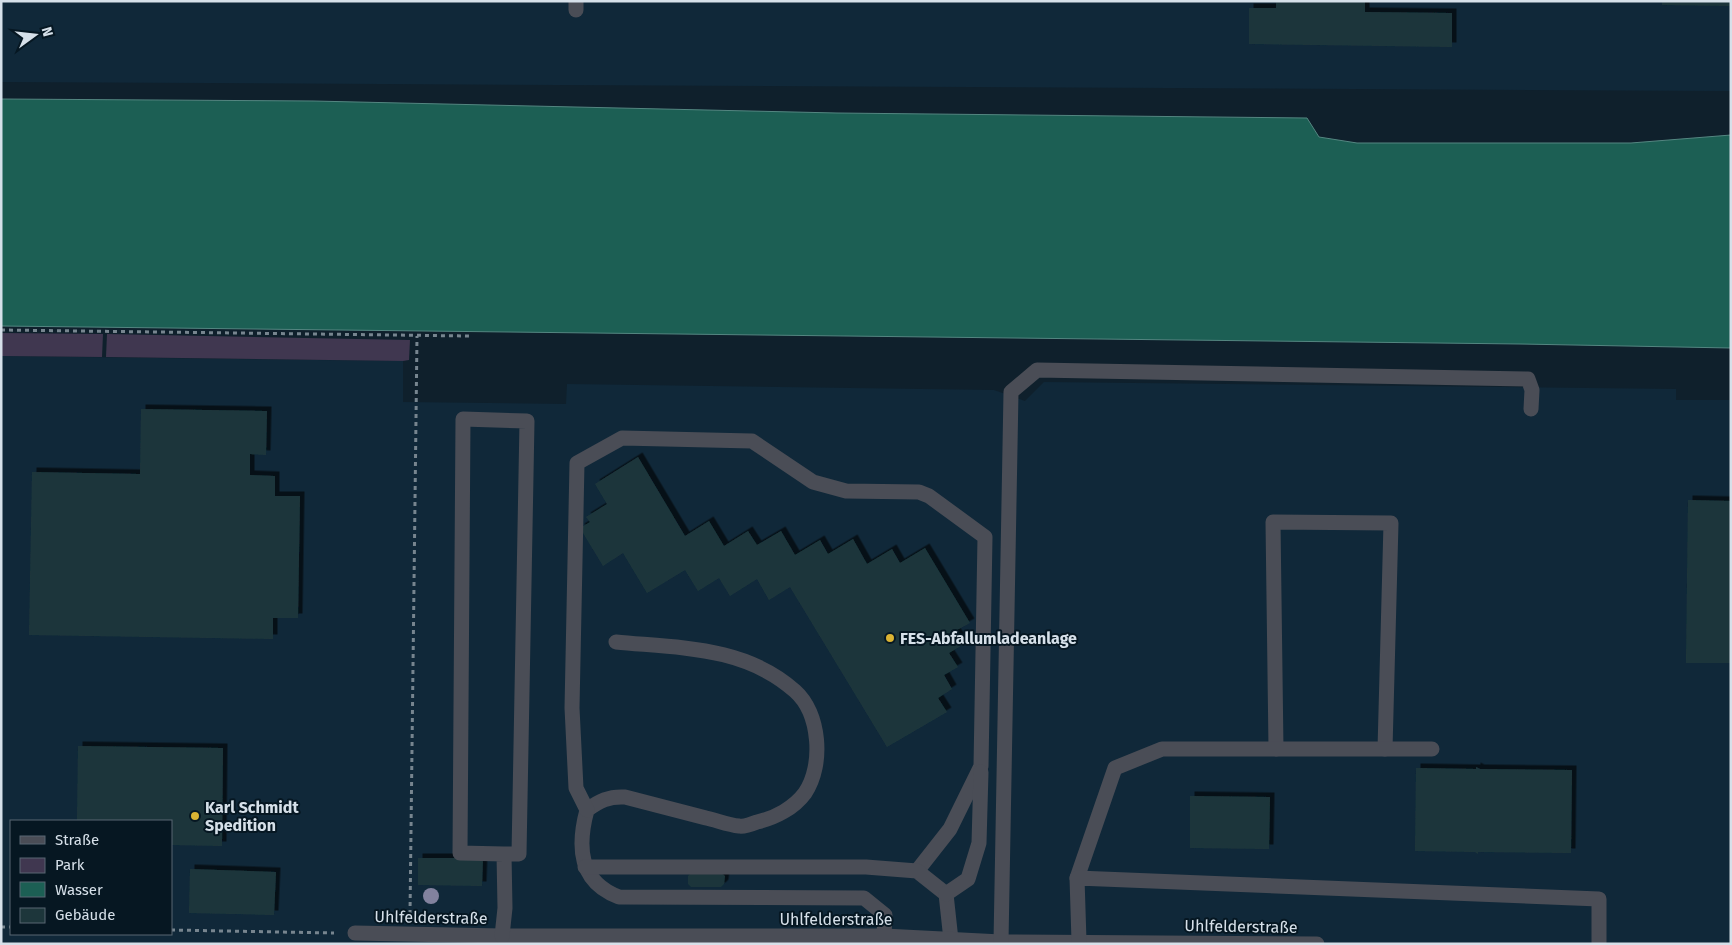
<svg xmlns="http://www.w3.org/2000/svg" width="1732" height="945" viewBox="0 0 1732 945" font-family="'Fira Sans',sans-serif">
	<style>
		.built { fill: #102839; fill-rule: evenodd }
		.green { fill: #403750 }
		.water { fill: #1c5f54; stroke: #548681 }
		.building { fill: #1d363b; filter: url(#shadow) }
		.lines { fill: none; stroke-linecap: round; stroke-linejoin: round }
		.path { stroke: #77858f; stroke-width: 3; stroke-dasharray: 4 4; stroke-linecap: butt }
		.minor { stroke: #4a4d56; stroke-width: 15 }
		.tree { fill: #82829e }
		.poi-dot { fill: #dab333; stroke: #061722; stroke-width: 2 }
		.labels { text-anchor: middle; stroke-width: 4; stroke-linejoin: round; paint-order: stroke }
		.poi-label { font-size: 16px; font-weight: bold; fill: #d6e0e9; stroke: #061722; text-anchor: start }
		.street-label { font-size: 16px; fill: #d6e0e9; stroke: #061722 }
	</style>
	<defs>
		<filter id="shadow"><feDropShadow dx="4.5" dy="-4.5" stdDeviation="0" flood-color="#0009"/></filter>
	</defs>
	<rect width="100%" height="100%" fill="#0f202c"/>
	<g class="built">
		<path d="M 1,1 L 1731,1 L 1731,91 L 1,82 Z"/>
		<path d="M 1,356 L 403,361 L 403,402 L 566,404 L 567,384 L 994,390 L 1025,401 L 1044,382 L 1676,389 L 1676,400 L 1731,400 L 1731,944 L 1,944 ZM 11,821 L 171,821 L 171,934 L 11,934 Z"/>
	</g>
	<g class="green">
		<path d="M 1,333 L 103,334 L 102,357 L 1,356 Z"/>
		<path d="M 107,334 L 410,340 L 409,360 L 403,361 L 106,357 Z"/>
	</g>
	<path class="water" d="M 1,99 L 313,101 L 837,113 L 1307,118 L 1319,137 L 1357,143 L 1631,143 L 1731,135 L 1731,348 L 1520,344 L 1,326 Z"/>
	<g class="building">
		<path d="M 1276,1 L 1365,1 L 1365,12 L 1452,13 L 1452,47 L 1249,44 L 1249,8 L 1276,8 Z"/>
		<path d="M 1662,1 L 1731,1 L 1731,6 L 1662,5 Z"/>
		<path d="M 141,409 L 267,411 L 266,455 L 250,454 L 250,475 L 275,476 L 275,496 L 300,496 L 298,618 L 273,618 L 273,639 L 29,635 L 32,472 L 140,474 Z"/>
		<path d="M 638,457 L 685,536 L 709,521 L 724,546 L 748,531 L 757,545 L 781,531 L 795,555 L 820,540 L 828,554 L 853,539 L 867,564 L 892,549 L 900,563 L 925,548 L 970,623 L 955,631 L 964,644 L 949,653 L 958,667 L 944,675 L 952,689 L 938,698 L 947,712 L 887,747 L 790,587 L 769,600 L 757,579 L 730,596 L 719,578 L 698,591 L 685,570 L 647,593 L 623,553 L 603,566 L 580,528 L 590,522 L 586,517 L 607,504 L 595,484 Z"/>
		<path d="M 1688,500 L 1731,501 L 1731,663 L 1686,663 Z"/>
		<path d="M 78,746 L 223,748 L 222,846 L 171,845 L 171,821 L 77,821 Z"/>
		<path d="M 1476,767 L 1480,769 L 1572,770 L 1571,853 L 1478,852 L 1478,854 L 1475,852 L 1415,851 L 1416,768 L 1476,769 Z"/>
		<path d="M 1190,796 L 1270,797 L 1269,849 L 1190,848 Z"/>
		<path d="M 418,858 L 483,858 L 482,886 L 418,885 Z"/>
		<path d="M 190,869 L 276,872 L 274,915 L 189,913 Z"/>
		<path d="M 691,873 L 721,873 L 725,876 L 724,884 L 721,887 L 691,887 L 688,884 L 688,876 Z"/>
	</g>
	<g class="lines">
		<g class="path">
			<path d="M 1,330 L 470,336"/>
			<path d="M 410,914 L 417,336"/>
			<path d="M 1,927 L 11,927"/>
			<path d="M 171,930 L 334,933"/>
		</g>
		<g class="minor">
			<path d="M 576,10 L 576,1"/>
			<path d="M 616,642 C 678,648 745,646 795,691 C 820,713 824,765 805,793 C 794,808 775,818 757,822 C 752,824 744,827 739,826 C 728,825 716,820 706,818 C 679,811 652,804 625,797 C 609,796 599,801 587,810 C 577,847 579,882 619,897 L 864,898 L 885,915 L 884,936"/>
			<path d="M 1276,749 L 1273,522 L 1391,523 L 1385,749"/>
			<path d="M 587,810 L 576,788 L 572,708 L 577,463 L 622,438 L 752,441 L 813,482 L 846,491 L 919,492 L 929,496 L 985,537 L 981,766 L 950,829 L 917,871"/>
			<path d="M 585,867 L 866,867 L 917,871 L 946,894 L 951,940"/>
			<path d="M 1077,878 L 1115,768 L 1162,749 L 1432,749"/>
			<path d="M 946,894 L 968,879 L 979,843 L 981,772"/>
			<path d="M 355,933 L 502,936 L 884,936 L 1001,942 L 1317,944"/>
			<path d="M 502,936 L 505,908 L 504,854 L 460,853 L 463,419 L 527,421 L 519,854 L 504,854"/>
			<path d="M 1079,941 L 1077,878 L 1599,899 L 1599,944"/>
			<path d="M 1001,942 L 1011,392 L 1037,370 L 1528,379 L 1532,390 L 1531,409"/>
		</g>
	</g>
	<circle class="tree" cx="431" cy="896" r="8"/>
	<g class="poi-dot">
		<circle cx="890" cy="638" r="5"/>
		<circle cx="195" cy="816" r="5"/>
	</g>
	<g class="labels">
		<g class="poi-label">
			<text x="900" y="644">FES-Abfallumladeanlage</text>
			<text x="205" y="813">Karl Schmidt<tspan x="205" dy="18">Spedition</tspan></text>
		</g>
		<g class="street-label">
			<text transform="translate(431 917) rotate(1)" y="6">Uhlfelderstraße</text>
			<text x="836" y="925">Uhlfelderstraße</text>
			<text transform="translate(1241 926) rotate(1)" y="6">Uhlfelderstraße</text>
		</g>
	</g>
	<rect width="1732" height="945" fill="none" stroke="#d6e0e9" stroke-width="5"/>
	<rect x="10" y="820" width="162" height="115" fill="#061722" stroke="#596772"/>
	<rect x="20" y="836" width="25" height="8" fill="#4a4d56" stroke="#596772"/>
	<text x="55" y="845" font-size="15" fill="#d6e0e9">Straße</text>
	<rect x="20" y="858" width="25" height="15" fill="#403750" stroke="#596772"/>
	<text x="55" y="870" font-size="15" fill="#d6e0e9">Park</text>
	<rect x="20" y="882" width="25" height="15" fill="#1c5f54" stroke="#596772"/>
	<text x="55" y="895" font-size="15" fill="#d6e0e9">Wasser</text>
	<rect x="20" y="908" width="25" height="15" fill="#1d363b" stroke="#596772"/>
	<text x="55" y="920" font-size="15" fill="#d6e0e9">Gebäude</text>
	<g transform="translate(35 35) rotate(75)" stroke="#061722" stroke-width="4" paint-order="stroke">
	<path d="M0-4L9 19L0 12L-9 19Z" fill="#d6e0e9"/>
	<text y="-8" font-size="14" font-weight="bold" text-anchor="middle" fill="#d6e0e9">N</text>
	</g>
</svg>
